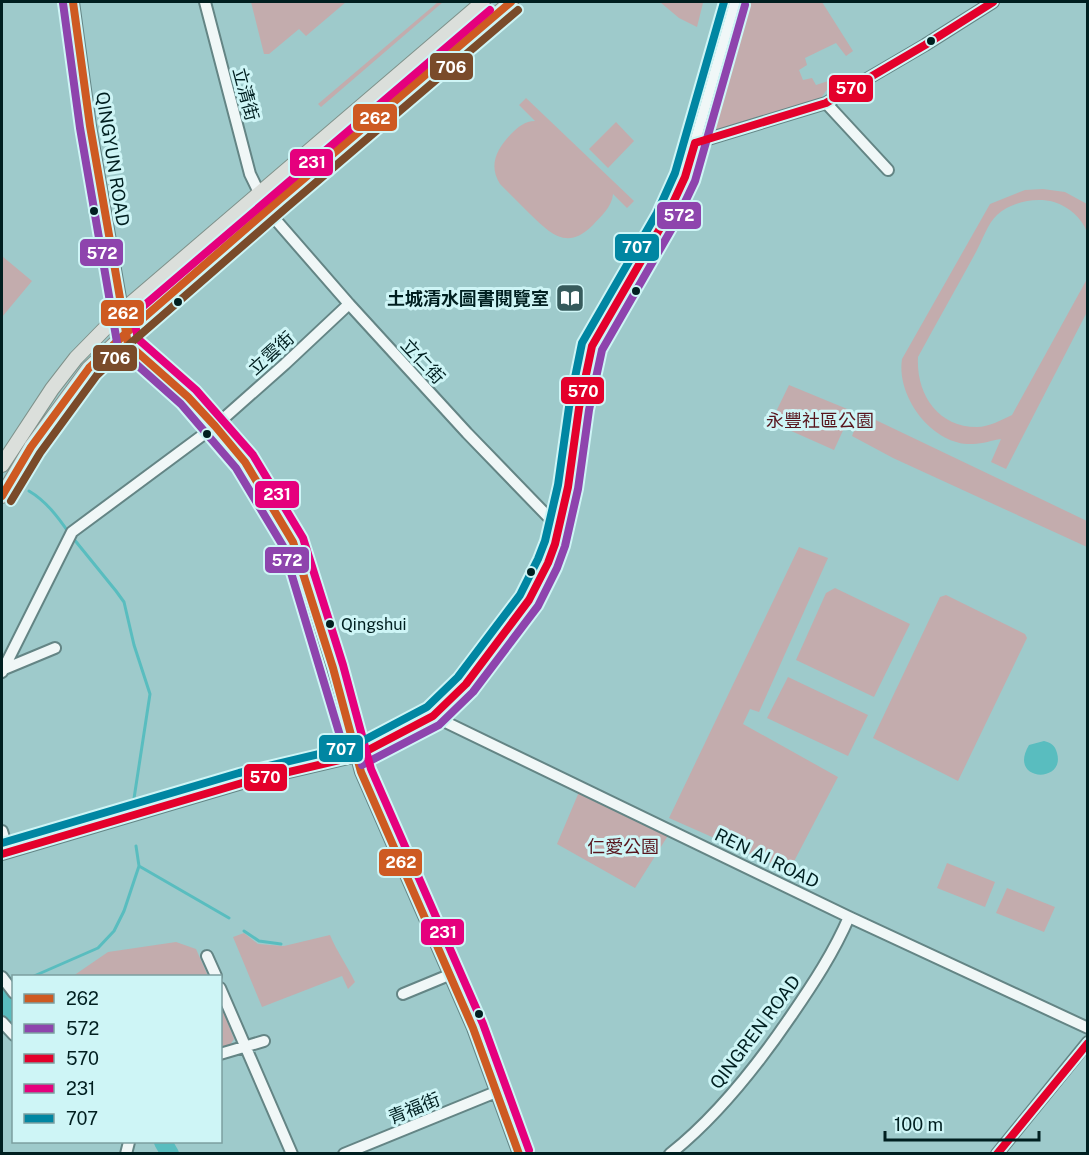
<svg xmlns="http://www.w3.org/2000/svg" width="1089" height="1155" font-family="'Public Sans','Noto Sans TC',sans-serif">
<style>
.green{fill:#c3acad}
.water{fill:#59bdbf}
.lines{fill:none;stroke-linecap:round;stroke-linejoin:round}
.stream{stroke:#59bdbf;stroke-width:3}
.river{stroke:#59bdbf;stroke-width:18}
.minor-casing{stroke:#648585;stroke-width:14}
.major-casing{stroke:#7f918a;stroke-width:16}
.minor{stroke:#f0f7f7;stroke-width:10}
.major{stroke:#dbdfdb;stroke-width:14}
.bus-1-casing{stroke:#cef5f6;stroke-width:12}
.bus-2-casing{stroke:#cef5f6;stroke-width:12}
.bus-3-casing{stroke:#cef5f6;stroke-width:12}
.bus-4-casing{stroke:#cef5f6;stroke-width:12}
.bus-5-casing{stroke:#cef5f6;stroke-width:12}
.bus-6-casing{stroke:#cef5f6;stroke-width:12}
.bus-1{stroke:#ce5a22;stroke-width:8}
.bus-2{stroke:#8e44ad;stroke-width:8}
.bus-3{stroke:#e4002b;stroke-width:8}
.bus-4{stroke:#e5007d;stroke-width:8}
.bus-5{stroke:#0086a2;stroke-width:8}
.bus-6{stroke:#7a4b2a;stroke-width:8}
.bus-dot{fill:#001f20;stroke:#cef5f6;stroke-width:2}
.labels{text-anchor:middle;dominant-baseline:central;stroke-width:6;stroke-linejoin:round;paint-order:stroke}
.bus-label{font-size:16px;fill:#001f20;stroke:#cef5f6;text-anchor:start}
.street-label{font-size:18px;fill:#001f20;stroke:#cef5f6}
.poi-label{font-size:18px;font-weight:bold;fill:#001f20;stroke:#cef5f6;text-anchor:end}
.park-label{font-size:18px;fill:#58151d;stroke:#cef5f6}
.line-badge{stroke:#cef5f6;stroke-width:2}
.badge-label{font-size:16px;text-anchor:middle;font-weight:bold;fill:#fff}
</style>
<rect width="100%" height="100%" fill="#9ecacb"/>
<path class="green" d="M251,2H346L306,36L299,29L269,54H264Z
M438,2H443L321,107L318,104Z
M660,2H697L703,3L697,27L679,18Z
M743,2H822L853,51L846,56L836,43L805,58L807,65L799,70L803,80L812,78L816,85L840,77L846,81L828,88L821,98L706,133Z
M526,98L634,201L627,208L613,194C612,207 601,216 593,225C567,251 551,234 530,214C520,204 510,194 500,184C488,165 497,149 511,134C518,127 525,121 535,121L519,105Z
M616,122L634,141L608,168L589,149Z
M1043,189L1065,192L1087,204V232C1081,217 1069,207 1054,202C1035,197 1011,202 997,215C988,223 982,241 976,252C957,287 937,322 918,357C916,393 937,427 977,427C989,427 1001,420 1012,415L1087,279V312L1006,469L991,462L1001,439C992,440 983,444 973,444C933,446 896,397 902,359L990,204L1025,190Z
M2,256L32,281L2,317Z
M789,385L852,411L834,450L771,422Z
M861,413L1087,521V547L893,458L852,436Z
M799,547L828,558L759,712L750,709L743,724L838,777L789,871L669,818Z
M835,588L910,624L874,697L796,660L826,593Z
M946,595L1025,634L1027,638L958,781L873,738L940,597Z
M788,677L868,715L848,756L767,718Z
M579,792L669,834L635,888L557,844Z
M947,863L995,882L985,907L937,888Z
M1007,888L1055,907L1044,932L996,913Z
M244,933L258,944L284,946L330,935C337,952 347,965 355,982L348,989L342,976L262,1007L233,937Z
M176,942L196,949L208,976H73L108,952Z
M221,1006L234,1039L230,1045L221,1048Z"/>
<path class="water" d="M1044,741C1051,743 1055,745 1057,753C1066,784 1007,782 1029,745Z"/>
<g class="lines">
<path class="stream" d="M29,491C46,501 58,517 69,533
M73,538L116,591L124,602L134,645L150,694L133,805
M139,866L229,918
M244,931L259,941L281,944
M34,976L98,948L114,931L124,911L139,866L136,846"/>
<path class="river" d="M2,999L14,1014
M163,1142L170,1154"/>
<g class="minor-casing">
<path id="minor" d="M73,2L90,126L128,344L188,397L215,426L245,462L293,542L333,668L361,772L473,1028L519,1154
M205,2L250,174L268,211L349,304L467,433L559,528
M826,103L888,170
M695,143L826,103L925,45L993,2
M2,670L55,648
M2,672L72,532L215,426L285,364L349,304
M433,716L849,917L1088,1028
M2,831L8,851
M2,854L242,783L357,756L433,716L466,684L513,623L529,600L548,563L555,544L568,487L579,408L592,346L666,218L685,177L735,2
M207,956L216,976
M2,977L14,993
M220,988L292,1154
M403,994L449,975
M2,1022L14,1035
M220,1054L264,1041
M126,1154L129,1142
M344,1154L496,1092
M670,1154C718,1116 757,1066 791,1016C813,984 834,952 849,917
M997,1154L1088,1042"/>
</g>
<g class="major-casing">
<path id="major" d="M2,465L52,389L76,358L122,311L483,2
M2,496L31,447L89,368L125,334L279,200L511,2"/>
</g>
<use href="#minor" class="minor"/>
<use href="#major" class="major"/>
<g class="bus-1-casing">
<path id="bus-1" d="M73,2L90,126L128,344L188,397L215,426L245,462L293,542L333,668L361,772L473,1028L519,1154
M2,496L31,447L89,368L125,334L279,200L511,2"/>
</g>
<g class="bus-2-casing">
<path id="bus-2" d="M63,3L80,128L118,348L181,404L236,468L283,546L347,759
M362,765L439,725L473,692L538,606L557,568L565,546L578,489L589,410L602,350L675,223L695,181L745,5"/>
</g>
<g class="bus-3-casing">
<path id="bus-3" d="M695,143L826,103L925,45L993,2
M2,854L242,783L357,756L433,716L466,684L529,600L548,563L555,544L568,487L579,408L592,346L666,218L685,177L695,143
M997,1154L1088,1043"/>
</g>
<g class="bus-4-casing">
<path id="bus-4" d="M490,10L133,315L138,339L196,390L253,455L303,538L343,665L371,769L483,1024L529,1150"/>
</g>
<g class="bus-5-casing">
<path id="bus-5" d="M2,843L239,773L353,746L427,707L458,677L520,595L538,559L545,541L558,485L569,407L582,343L657,213L675,173L724,2"/>
</g>
<g class="bus-6-casing">
<path id="bus-6" d="M11,501L40,453L97,375L132,342L286,208L518,10"/>
</g>
<use href="#bus-1" class="bus-1"/>
<use href="#bus-2" class="bus-2"/>
<use href="#bus-3" class="bus-3"/>
<use href="#bus-4" class="bus-4"/>
<use href="#bus-5" class="bus-5"/>
<use href="#bus-6" class="bus-6"/>
</g>
<defs>
<g id="library-square" transform="scale(1.5)"><rect x="-9" y="-9" width="18" height="18" rx="4" fill="#375b5c" stroke="#cef5f6"/><path d="M-6-4Q-3-5.5-.7-3.5V5Q-3 3-6 4ZM6-4Q3-5.5 .7-3.5V5Q3 3 6 4Z" fill="#fff"/></g>
</defs>
<g fill-rule="evenodd">
<use href="#library-square" x="570" y="298"/>
</g>
<g class="bus-dot">
<circle cx="931" cy="41" r="5"/>
<circle cx="94" cy="211" r="5"/>
<circle cx="636" cy="291" r="5"/>
<circle cx="178" cy="302" r="5"/>
<circle cx="207" cy="434" r="5"/>
<circle cx="531" cy="572" r="5"/>
<circle cx="330" cy="624" r="5"/>
<circle cx="479" cy="1014" r="5"/>
</g>
<g class="labels">
<g class="bus-label">
<text x="341" y="624">Qingshui</text>
</g>
<g class="street-label">
<text transform="translate(246 94) rotate(75)">立清街</text>
<text transform="translate(113 159) rotate(81)">QINGYUN ROAD</text>
<text transform="translate(271 353) rotate(-42)">立雲街</text>
<text transform="translate(423 361) rotate(47)">立仁街</text>
<text transform="translate(767 858) rotate(26)">REN AI ROAD</text>
<text transform="translate(755 1032) rotate(-53)">QINGREN ROAD</text>
<text transform="translate(414 1108) rotate(-22)">青福街</text>
</g>
<g class="poi-label">
<text x="549" y="298">土城清水圖書閱覽室</text>
</g>
<g class="park-label">
<text x="820" y="420">永豐社區公園</text>
<text x="623" y="846">仁愛公園</text>
</g>
</g>
<g class="line-badge">
<rect x="429" y="52" width="45" height="29" rx="6" fill="#7a4b2a"/>
<rect x="828" y="74" width="46" height="29" rx="6" fill="#e4002b"/>
<rect x="352" y="103" width="46" height="29" rx="6" fill="#ce5a22"/>
<rect x="289" y="148" width="45" height="29" rx="6" fill="#e5007d"/>
<rect x="656" y="201" width="46" height="29" rx="6" fill="#8e44ad"/>
<rect x="614" y="233" width="46" height="29" rx="6" fill="#0086a2"/>
<rect x="79" y="238" width="45" height="29" rx="6" fill="#8e44ad"/>
<rect x="100" y="299" width="45" height="28" rx="6" fill="#ce5a22"/>
<rect x="92" y="344" width="46" height="28" rx="6" fill="#7a4b2a"/>
<rect x="560" y="376" width="45" height="29" rx="6" fill="#e4002b"/>
<rect x="254" y="480" width="46" height="29" rx="6" fill="#e5007d"/>
<rect x="264" y="546" width="46" height="28" rx="6" fill="#8e44ad"/>
<rect x="318" y="734" width="46" height="29" rx="6" fill="#0086a2"/>
<rect x="243" y="763" width="45" height="29" rx="6" fill="#e4002b"/>
<rect x="378" y="848" width="45" height="29" rx="6" fill="#ce5a22"/>
<rect x="420" y="918" width="45" height="28" rx="6" fill="#e5007d"/>
</g>
<g class="badge-label">
<text x="451" y="73">706</text>
<text x="851" y="94">570</text>
<text x="375" y="124">262</text>
<text x="312" y="168">231</text>
<text x="679" y="221">572</text>
<text x="637" y="253">707</text>
<text x="102" y="259">572</text>
<text x="123" y="319">262</text>
<text x="115" y="364">706</text>
<text x="583" y="397">570</text>
<text x="277" y="500">231</text>
<text x="287" y="566">572</text>
<text x="341" y="755">707</text>
<text x="265" y="783">570</text>
<text x="401" y="868">262</text>
<text x="443" y="938">231</text>
</g>
<rect width="1089" height="1155" fill="none" stroke="#001f20" stroke-width="6"/>
<rect x="12" y="975" width="210" height="168" fill="#cef5f6" stroke="#7c9fa0" stroke-width="1.5"/>
<rect x="24" y="994" width="30" height="9" fill="#ce5a22" stroke="#7c9fa0" stroke-width="1.5"/>
<text x="66" y="1005" font-size="18" fill="#001f20">262</text>
<rect x="24" y="1024" width="30" height="9" fill="#8e44ad" stroke="#7c9fa0" stroke-width="1.5"/>
<text x="66" y="1035" font-size="18" fill="#001f20">572</text>
<rect x="24" y="1054" width="30" height="9" fill="#e4002b" stroke="#7c9fa0" stroke-width="1.5"/>
<text x="66" y="1065" font-size="18" fill="#001f20">570</text>
<rect x="24" y="1084" width="30" height="9" fill="#e5007d" stroke="#7c9fa0" stroke-width="1.5"/>
<text x="66" y="1095" font-size="18" fill="#001f20">231</text>
<rect x="24" y="1114" width="30" height="9" fill="#0086a2" stroke="#7c9fa0" stroke-width="1.5"/>
<text x="66" y="1125" font-size="18" fill="#001f20">707</text>
<path d="M885 1131v9h154v-9" fill="none" stroke="#001f20" stroke-width="3"/>
<text x="894" y="1131" font-size="18" fill="#001f20" stroke="#cef5f6" stroke-width="4.5" paint-order="stroke">100 m</text>
</svg>
